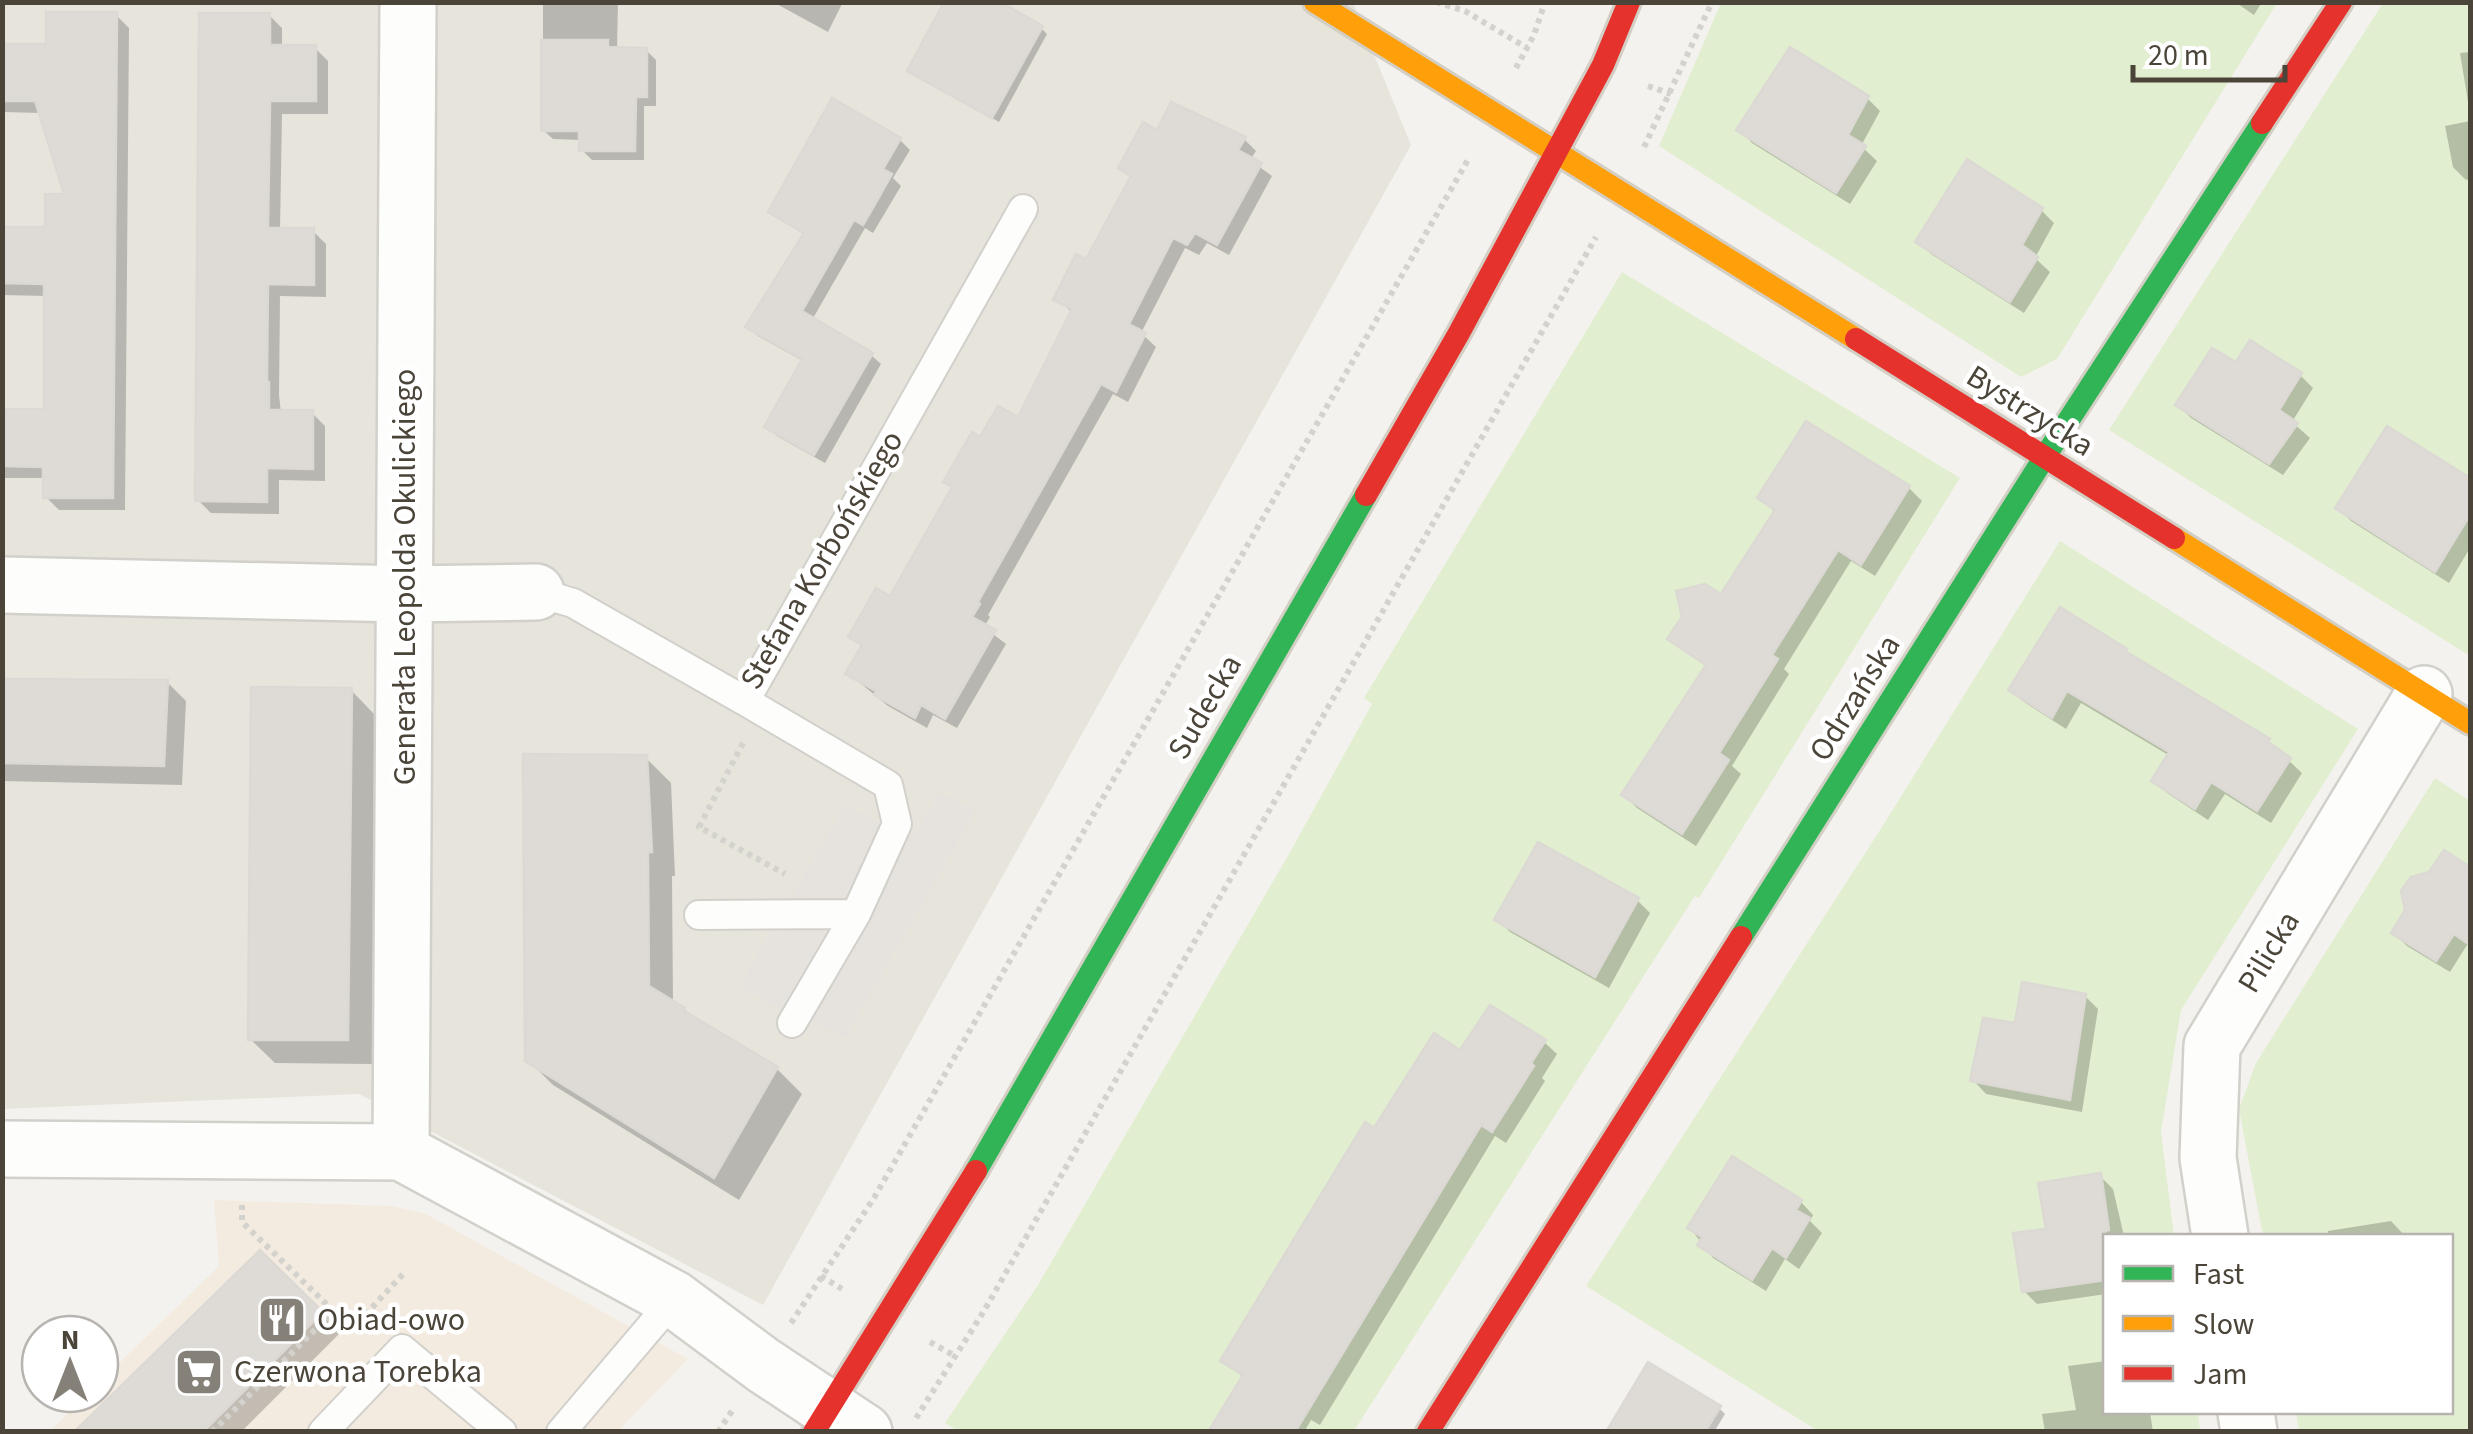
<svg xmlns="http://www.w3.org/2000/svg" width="2473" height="1434" font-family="'Source Sans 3',sans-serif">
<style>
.residential{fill:#e7e4dc}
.commercial{fill:#f3ebdf}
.green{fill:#e1eecf}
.parking{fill:#e6e3df}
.shadow{fill:#0003}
.building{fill:#dedbd6;stroke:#dcd9d4;stroke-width:2.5}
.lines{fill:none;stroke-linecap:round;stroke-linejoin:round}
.lane-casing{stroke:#d2d0cb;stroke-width:32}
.street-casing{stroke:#d2d0cb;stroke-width:60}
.fast-casing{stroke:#d3cfc5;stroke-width:28}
.slow-casing{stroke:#d3cfc5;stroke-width:28}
.jam-casing{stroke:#d3cfc5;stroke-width:28}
.path{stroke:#d3d2cc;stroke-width:6;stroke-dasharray:5 5;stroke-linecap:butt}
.lane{stroke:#fdfdfc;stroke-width:28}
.street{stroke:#fdfdfc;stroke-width:55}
.fast{stroke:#30b455;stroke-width:22}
.slow{stroke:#ff9f0a;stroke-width:22}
.jam{stroke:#e5322d;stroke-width:22}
.labels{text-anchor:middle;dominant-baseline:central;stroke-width:9;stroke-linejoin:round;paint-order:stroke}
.street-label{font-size:32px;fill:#4b4439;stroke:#fff}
.poi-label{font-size:32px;fill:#4b4439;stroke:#fff;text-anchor:start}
</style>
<rect width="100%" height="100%" fill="#f4f2ee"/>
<path class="residential" d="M2,3H1353L1411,145L763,1305L359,1094L3,1109Z"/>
<path class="commercial" d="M214,1200L392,1206L426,1214L688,1359L618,1431L49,1432L88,1394H100V1382L219,1266Z"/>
<path class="green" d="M1721,3H2277L2057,359L2021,377L1659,146Z
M2383,3H2470V656L2109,430Z
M1622,272L1960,478L1699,898L1695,896L1659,952L1354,1431L959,1432L945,1423L1038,1285L1289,854L1372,704L1364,698Z
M2060,541L2358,729L2181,1010L2161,1132L2174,1236H2106V1412H2198L2200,1431H1818L1586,1286L1882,827Z
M2435,778L2470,801V1431H2299L2296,1412H2450V1236H2263L2239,1109L2256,1063Z"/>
<path class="parking" d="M941,793L975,812L845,1038L809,1019L773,1006L740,985L845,805L911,839Z"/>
<path class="shadow" d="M543,2H618L617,50H646L656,60V106H644V160H592L582,150V140L553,139L543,130Z
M773,2H843L828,32Z
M2235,2H2262L2254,15Z
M116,15L129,28L125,510H59L46,497V478H2V411H46L47,296L2,295V229H47L68,197L41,113L2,112V47H48Z
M269,15L282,28V48H315L328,61V114H282L280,231H313L326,244V297L280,296L279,395L281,413H312L325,426V481L279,480V514L211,513L198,500Z
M1041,28L1047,34L999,122L910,70Z
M2470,52V114L2460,53Z
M1867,98L1880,111L1861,146L1877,161L1850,204L1752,143L1740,130Z
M833,101L900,140L910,150L893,178L901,186L873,233L865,228L812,320L871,355L881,364L825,463L777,436L767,426L803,361L758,336L748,327L806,236L771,212Z
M2470,121V179L2466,180L2453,167L2445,126Z
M1158,133L1244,139L1256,151L1250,160L1272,176L1229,255L1207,243L1199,255L1185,248L1141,333L1156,347L1128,402L1113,394L988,615L990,617L984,627L1006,644L957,728L933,715L927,728L888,706L848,673L863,648L852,636L891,600L953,489L946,482L981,440L1019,421L1073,313L1056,299L1087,262L1132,179L1121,167Z
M2041,210L2054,223L2035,258L2050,272L2024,313L1931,254L1918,242Z
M2237,365L2300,375L2313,388L2292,422L2310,438L2283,475L2191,418L2178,405Z
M2466,479L2470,483V548L2449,583L2351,521L2338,508Z
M1909,488L1922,501L1875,576L1851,561L1784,669L1789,674L1732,766L1741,774L1696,846L1637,808L1624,795L1708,668L1671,639L1722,598L1776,513L1760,498Z
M2061,611L2126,651L2136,661L2268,741L2302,773L2271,823L2225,794L2208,820L2167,793L2154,780L2170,756L2081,703L2066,729L2024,702L2011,689Z
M2,681L167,682L186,701L182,785L2,781Z
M351,690L375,715L372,1064L275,1063L250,1039Z
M646,758L671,783L675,876H672L673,1003L777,1069L802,1094L739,1200L553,1085L528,1060Z
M2445,853L2470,870V947L2467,945L2450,972L2407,946L2394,933Z
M1637,900L1650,913L1609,988L1510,932L1497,919Z
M2085,996L2098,1009L2082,1112L1986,1094L1973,1080L2017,1026Z
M1544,1042L1557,1054L1542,1078L1545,1081L1506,1143L1495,1136L1320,1425L1311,1420L1304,1432H1211L1244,1378L1223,1360L1375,1131L1461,1053Z
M1732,1160L1801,1202L1813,1215L1810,1221L1822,1233L1799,1269L1785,1259L1766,1291L1713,1258L1690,1228Z
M2100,1176L2113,1189L2124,1236H2106V1294L2037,1304L2024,1291L2049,1231Z
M2391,1221L2405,1236H2328V1231Z
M260,1253L340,1333L241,1432H78Z
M2106,1361V1412H2150L2153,1432H2045L2042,1414L2076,1410L2068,1366Z
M1719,1408L1725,1414L1714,1432H1613Z"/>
<path class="building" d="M944,2H1000L1043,26L992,118L907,71Z
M46,12H117L113,498H43V467L2,466V409H44V284L2,283V227H45V194H64L35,101H2V44H46Z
M199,13H270V45H316V101H270L268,228H314V285L268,284L267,382H269V410H313V469L267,468V502L195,501Z
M541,40H608V47L647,48V97H636L635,151H579V131H541Z
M1790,47L1869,96L1848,135L1866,146L1836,193L1736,130Z
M832,98L901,138L883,169L892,174L878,199L863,225L854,220L802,311L873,353L814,455L764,427L802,359L745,327L804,233L768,212Z
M1171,102L1246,137L1238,150L1262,163L1217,245L1195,233L1187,245L1173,238L1129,324L1146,333L1116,392L1101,384L978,602L980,604L972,617L996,630L945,719L921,705L915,718L874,695L876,691L845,674L862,645L848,637L876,588L890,596L952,487L943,482L972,432L980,437L998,406L1018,417L1072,309L1053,300L1076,254L1086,259L1131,176L1118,168L1143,122L1157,130Z
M1967,159L2043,208L2022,245L2038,257L2010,302L1915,242Z
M2250,340L2302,373L2279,410L2298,423L2269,464L2175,405L2212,348L2236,362Z
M1806,421L1910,486L1861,565L1838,550L1772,655L1778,659L1719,753L1729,760L1682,834L1621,795L1706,665L1667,639L1682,617L1676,591L1705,584L1721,594L1775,510L1757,498Z
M2387,426L2470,478V515L2435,572L2335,508Z
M2060,607L2127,649L2125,651L2270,739L2268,742L2291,758L2257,811L2211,782L2195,809L2151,781L2169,752L2067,691L2052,718L2008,690Z
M2,679L168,680L164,766L2,763Z
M251,687L352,688L348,1040H248Z
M523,754L647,755L652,852H648L649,986L685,1008L684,1011L778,1067L714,1178L525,1061Z
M1538,842L1639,898L1595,977L1494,920Z
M2444,850L2470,867V945L2454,934L2436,961L2391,933L2405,910L2401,891L2411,877L2429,872Z
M2022,982L2086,994L2070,1100L1970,1081L1983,1018L2015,1023Z
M1490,1005L1546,1040L1531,1063L1534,1066L1492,1132L1481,1125L1295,1432H1208L1243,1375L1220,1361L1365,1122L1374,1128L1434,1033L1460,1050Z
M1732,1156L1802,1200L1796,1210L1810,1218L1786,1258L1772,1248L1752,1280L1697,1245L1702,1237L1687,1228Z
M2101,1173L2109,1230L2105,1231L2106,1280L2022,1292L2013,1233L2046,1229L2038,1183Z
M260,1250L323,1312L203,1432H74Z
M1648,1362L1721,1406L1705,1432H1606Z"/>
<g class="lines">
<g class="lane-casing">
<path id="lane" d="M536,592L573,603L745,701L1023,209
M699,915L856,914L897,824L888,785L745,701
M792,1023L856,914
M323,1432L402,1349L502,1432
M561,1432L674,1299"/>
</g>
<g class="street-casing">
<path id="street" d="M2,585L405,594L536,592
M2,1149L401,1152L674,1299L763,1365L864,1432
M401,1152L408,2
M2220,1236L2208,1158L2212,1046L2424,694
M2246,1412L2249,1432"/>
</g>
<g class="fast-casing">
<path id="fast" d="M1741,937L2044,458L2262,123
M976,1171L1366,495"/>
</g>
<g class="slow-casing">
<path id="slow" d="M1315,2L1856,339
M2174,538L2470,723"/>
</g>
<g class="jam-casing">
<path id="jam" d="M2262,123L2341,2
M1856,339L2174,538
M1366,495L1459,333L1603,65L1629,2
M814,1432L976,1171
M1428,1432L1741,937"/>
</g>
<path class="path" d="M1436,2L1465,11L1527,48
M1516,68L1534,35L1545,2
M1648,86L1671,94
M1644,147L1712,2
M743,743L699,827L785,874
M242,1205V1222L352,1329L405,1272
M821,1276L842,1289
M791,1323L874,1198L1469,158
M930,1342L955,1356
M916,1418L984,1311L1596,237
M212,1432L334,1311
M718,1432L734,1408"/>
<use href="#lane" class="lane"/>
<use href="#street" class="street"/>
<use href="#fast" class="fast"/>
<use href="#slow" class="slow"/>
<use href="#jam" class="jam"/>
</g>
<defs>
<g id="restaurant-square" transform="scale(2.5)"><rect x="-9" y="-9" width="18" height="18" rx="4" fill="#868178" stroke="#fff"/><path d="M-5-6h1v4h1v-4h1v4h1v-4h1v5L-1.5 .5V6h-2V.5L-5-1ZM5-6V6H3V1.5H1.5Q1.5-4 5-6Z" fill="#fff"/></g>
<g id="supermarket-square" transform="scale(2.5)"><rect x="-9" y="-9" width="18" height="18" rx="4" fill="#868178" stroke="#fff"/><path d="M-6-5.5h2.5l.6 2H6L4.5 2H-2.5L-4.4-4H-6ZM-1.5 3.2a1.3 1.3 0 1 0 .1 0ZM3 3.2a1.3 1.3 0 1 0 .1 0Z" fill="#fff"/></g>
</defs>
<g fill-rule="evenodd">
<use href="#restaurant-square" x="282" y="1320"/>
<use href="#supermarket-square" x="199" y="1372"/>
</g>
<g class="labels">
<g class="street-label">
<text transform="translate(2030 411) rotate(32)">Bystrzycka</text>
<text transform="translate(822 560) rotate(-60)">Stefana Korbońskiego</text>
<text transform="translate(405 577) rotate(-90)">Generała Leopolda Okulickiego</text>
<text transform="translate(1855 698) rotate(-58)">Odrzańska</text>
<text transform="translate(1205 707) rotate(-60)">Sudecka</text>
<text transform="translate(2269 952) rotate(-59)">Pilicka</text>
</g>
<g class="poi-label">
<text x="317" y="1320">Obiad-owo</text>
<text x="234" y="1372">Czerwona Torebka</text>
</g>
</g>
<rect width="2473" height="1434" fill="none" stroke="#4b4439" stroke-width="10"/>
<rect x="2103" y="1234" width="350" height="180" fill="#ffffff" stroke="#b7b4b0" stroke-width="2.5"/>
<rect x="2123" y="1266" width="50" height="15" fill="#30b455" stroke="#b7b4b0" stroke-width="2.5"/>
<text x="2193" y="1284" font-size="30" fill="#4b4439">Fast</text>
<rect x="2123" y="1316" width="50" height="15" fill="#ff9f0a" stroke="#b7b4b0" stroke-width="2.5"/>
<text x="2193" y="1334" font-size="30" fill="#4b4439">Slow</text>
<rect x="2123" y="1366" width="50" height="15" fill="#e5322d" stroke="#b7b4b0" stroke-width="2.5"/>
<text x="2193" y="1384" font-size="30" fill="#4b4439">Jam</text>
<g transform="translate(70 1364)"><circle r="48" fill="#ffffff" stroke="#b7b4b0" stroke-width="2.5"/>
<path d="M0-8L18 38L0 25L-18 38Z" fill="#868178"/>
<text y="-15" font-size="28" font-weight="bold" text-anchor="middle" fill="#4b4439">N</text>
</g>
<path d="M2133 65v15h152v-15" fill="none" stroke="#4b4439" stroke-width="5"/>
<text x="2148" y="65" font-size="30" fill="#4b4439" stroke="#ffffff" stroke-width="8" paint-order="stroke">20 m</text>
</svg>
